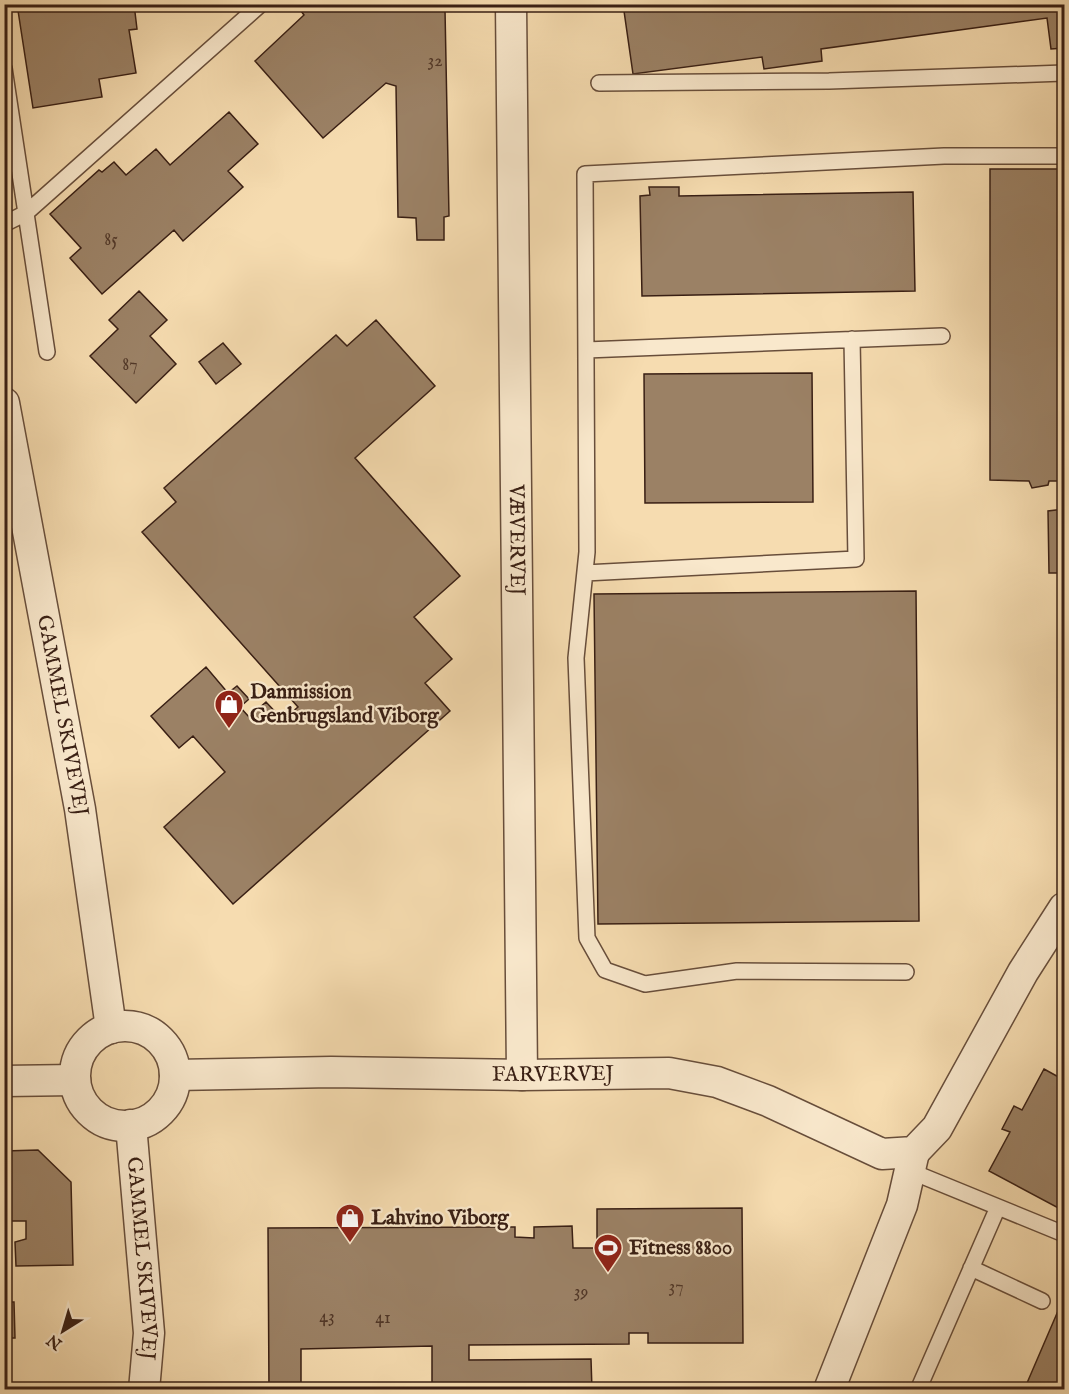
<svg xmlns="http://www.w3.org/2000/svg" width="1069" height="1394" font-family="'IM FELL English',serif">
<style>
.building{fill:#9b8165;stroke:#391f14;stroke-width:1.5}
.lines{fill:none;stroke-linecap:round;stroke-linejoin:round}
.lane-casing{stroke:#684e3b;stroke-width:18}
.street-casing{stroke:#684e3b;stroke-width:33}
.lane{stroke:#f9e8cc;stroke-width:15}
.street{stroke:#f9e8cc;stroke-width:30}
.labels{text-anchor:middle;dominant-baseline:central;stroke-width:4.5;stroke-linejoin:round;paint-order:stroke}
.number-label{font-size:18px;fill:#523828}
.street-label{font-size:21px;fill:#391f14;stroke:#f9e8cc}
.poi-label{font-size:21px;font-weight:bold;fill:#391f14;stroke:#f9e8cc;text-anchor:start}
</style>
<rect width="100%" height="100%" fill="#f6dcb0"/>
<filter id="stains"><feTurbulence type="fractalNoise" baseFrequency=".00333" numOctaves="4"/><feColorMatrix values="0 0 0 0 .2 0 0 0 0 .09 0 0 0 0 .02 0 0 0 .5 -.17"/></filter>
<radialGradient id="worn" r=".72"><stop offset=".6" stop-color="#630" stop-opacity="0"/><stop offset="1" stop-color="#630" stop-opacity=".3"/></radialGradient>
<path class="building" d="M17,4H134L137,29L129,30L136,73L99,79L102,97L33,108Z
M296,4H397L402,10H445L449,216L444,217V240H417L416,218L398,217L396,86L386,83L323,138L255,61L304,15Z
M623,4H1064V16L1060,17L1064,48L1051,49L1047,18L821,49L822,61L764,69L762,57L633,74Z
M229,112L258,144L228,171L243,187L183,241L174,230L102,294L70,258L81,248L50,214L99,170L102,172L114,162L126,175L156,149L170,165Z
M990,169H1064V481H1049L1048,485L1032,488L1029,481L990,480Z
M649,187H679V196L913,192L915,291L642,296L640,196L650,195Z
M139,291L167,320L150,336L176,364L136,403L90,356L118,329L109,320Z
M376,320L435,386L355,458L460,576L414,617L452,659L425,683L450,711L233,904L164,827L225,772L193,736L179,748L151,716L206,667L228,693L237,686L249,699L240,707L249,717L266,702L283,720L298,707L142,532L176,502L164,488L336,335L347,346Z
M223,343L241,364L216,384L199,362Z
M812,373L813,502L645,503L644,374Z
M1064,509V573H1049L1048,511Z
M916,591L919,921L598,924L594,594Z
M1044,1069L1064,1080V1211L989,1171L1010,1132L1002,1129L1014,1106L1022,1110Z
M38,1150L71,1182L73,1265L16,1266L15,1242L26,1239V1221H4V1151Z
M742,1208L743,1343H648V1333H629V1344L469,1345V1360L591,1359L592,1390L432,1389V1346L301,1349V1390H269L268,1228L515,1227V1237L534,1238V1227L572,1226L573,1248H597V1209Z
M1064,1297V1390H1024Z
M4,1302H14L15,1338H4Z"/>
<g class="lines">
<g class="lane-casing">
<path id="lane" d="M4,68L47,352
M599,83L829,81L1064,73
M4,224L26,213L261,4
M586,350L942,336
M585,573L856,559L852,339
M906,972L737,971L645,984L605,970L587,938L576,658L587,552L585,174L944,156H1064
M910,1171L1064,1234
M971,1268L1042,1301
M918,1390L998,1207"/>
</g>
<g class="street-casing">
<g id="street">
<path id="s1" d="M511,4L522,1075"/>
<path id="s2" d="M4,403L80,809L111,1028"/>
<circle cx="125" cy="1076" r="50"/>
<path id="s3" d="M175,1075L331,1072L522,1075L669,1073L717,1082L768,1101L882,1154L914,1152L937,1128L1023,972L1064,908"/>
<path d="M4,1081L75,1080"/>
<path id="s4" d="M131,1125L149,1333L144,1390"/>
<path d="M829,1390L902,1205L914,1152"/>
</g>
</g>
<use href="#lane" class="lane"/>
<use href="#street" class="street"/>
</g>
<defs>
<g id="shop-pin" transform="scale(1.5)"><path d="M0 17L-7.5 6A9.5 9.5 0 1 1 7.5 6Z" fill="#8f2418" stroke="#f9e8cc"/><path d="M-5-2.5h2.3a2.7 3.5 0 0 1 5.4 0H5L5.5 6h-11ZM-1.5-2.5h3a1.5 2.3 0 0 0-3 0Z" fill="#fff"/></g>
<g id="stadium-pin" transform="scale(1.5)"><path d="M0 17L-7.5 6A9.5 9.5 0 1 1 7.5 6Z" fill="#8f2418" stroke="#f9e8cc"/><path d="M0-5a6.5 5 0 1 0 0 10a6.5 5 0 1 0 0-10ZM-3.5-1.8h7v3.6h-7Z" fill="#fff"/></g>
</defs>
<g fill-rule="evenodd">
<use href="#shop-pin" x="229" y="704"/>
<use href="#shop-pin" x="350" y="1218"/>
<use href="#stadium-pin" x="608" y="1248"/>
</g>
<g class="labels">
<g class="number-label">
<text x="435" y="61">32</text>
<text x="111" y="240">85</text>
<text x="130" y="365">87</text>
<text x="676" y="1287">37</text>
<text x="581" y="1292">39</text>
<text x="327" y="1317">43</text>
<text x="383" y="1318">41</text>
</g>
<g class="street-label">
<text stroke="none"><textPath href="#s1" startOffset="536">VÆVERVEJ</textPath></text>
<text stroke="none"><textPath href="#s2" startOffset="318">GAMMEL SKIVEVEJ</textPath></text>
<text stroke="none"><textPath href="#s3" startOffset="378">FARVERVEJ</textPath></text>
<text stroke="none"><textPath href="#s4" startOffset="134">GAMMEL SKIVEVEJ</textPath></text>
</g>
<g class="poi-label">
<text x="250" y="692">Danmission<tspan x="250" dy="24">Genbrugsland Viborg</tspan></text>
<text x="371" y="1218">Lahvino Viborg</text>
<text x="629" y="1248">Fitness 8800</text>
</g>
</g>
<rect width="1069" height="1394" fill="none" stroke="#f6dcb0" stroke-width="24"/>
<rect x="6" y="6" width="1057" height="1382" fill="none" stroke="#391f14" stroke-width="3"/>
<rect x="12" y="12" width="1045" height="1370" fill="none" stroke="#391f14" stroke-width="1.5"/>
<g transform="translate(63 1331) rotate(217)" stroke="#f9e8cc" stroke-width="4.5" paint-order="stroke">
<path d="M0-4.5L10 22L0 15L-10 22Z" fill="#391f14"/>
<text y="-9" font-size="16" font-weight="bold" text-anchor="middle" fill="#391f14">N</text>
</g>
<rect width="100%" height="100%" filter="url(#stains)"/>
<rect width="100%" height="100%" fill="url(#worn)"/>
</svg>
